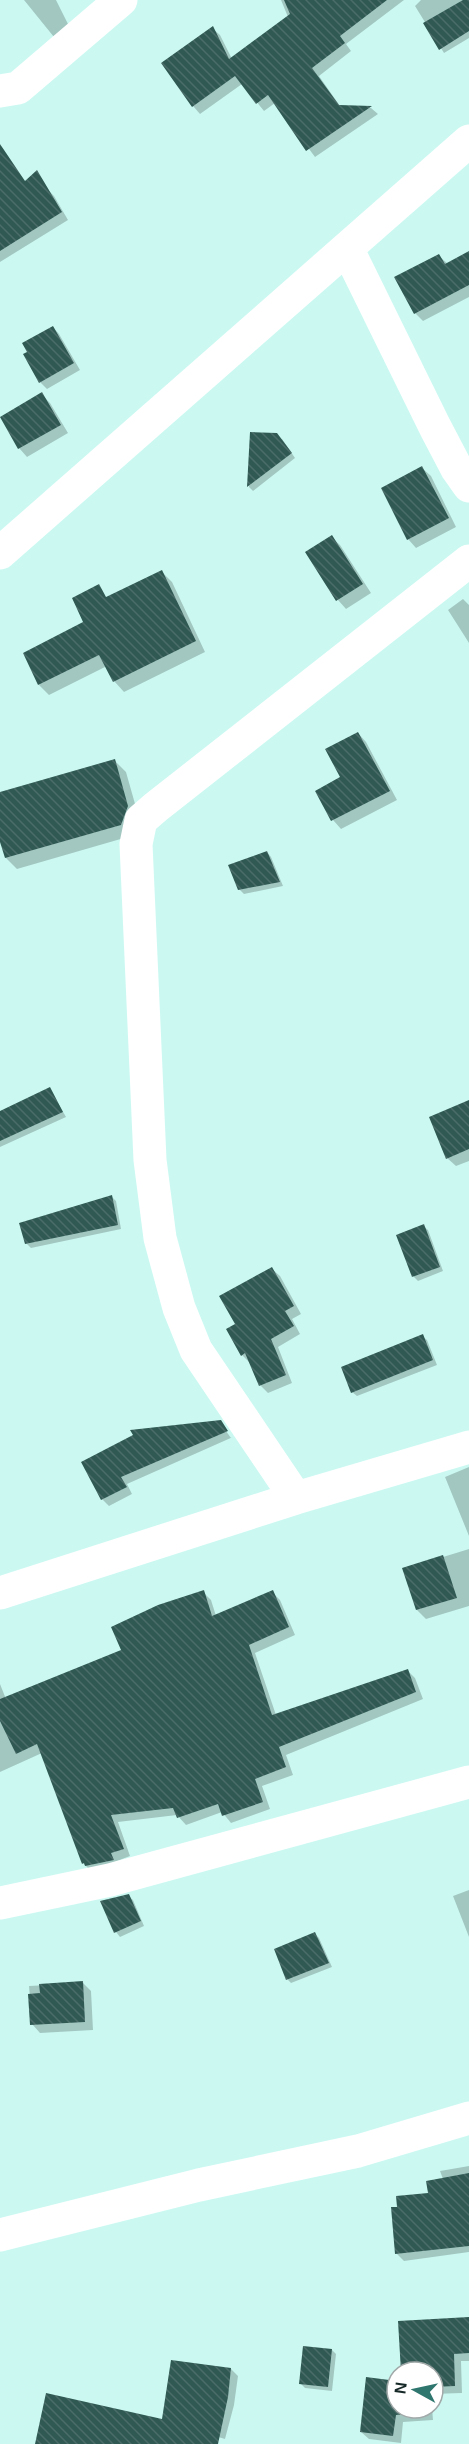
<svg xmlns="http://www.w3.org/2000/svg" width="469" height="2444" font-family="Arial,sans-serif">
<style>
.shadow{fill:#0003}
.building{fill:url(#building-back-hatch)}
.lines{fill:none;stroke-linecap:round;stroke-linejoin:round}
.minor{stroke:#fff;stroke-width:33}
</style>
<defs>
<pattern id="building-back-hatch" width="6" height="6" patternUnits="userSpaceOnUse" patternTransform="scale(1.5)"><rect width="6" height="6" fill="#305954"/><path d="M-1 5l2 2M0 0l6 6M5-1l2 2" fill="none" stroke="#4b6d69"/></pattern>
</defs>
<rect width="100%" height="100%" fill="#cbf9f2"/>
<path class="shadow" d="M24,0H56L71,30L58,42Z
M281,0H404L346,44L351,51L319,76L340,106L371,108L378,114L315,157L275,103L264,111L242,84L200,114L193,106L212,28L220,35L232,59L288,17Z
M421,0H469V38L444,53L415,6Z
M47,189L54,196L68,220L0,262V216Z
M439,256L448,264L469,261V297L423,321L415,313Z
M53,327L59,334L80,370L47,389L40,382Z
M41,394L50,403L68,433L27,457L19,448Z
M251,433L282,439L295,458L253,491L249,487Z
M422,468L431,476L456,527L416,548L408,539Z
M331,537L340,545L371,593L346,609L338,600L307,553Z
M162,572L172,582L205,652L124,692L114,681L107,666L49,695L39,685L70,641Z
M463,599L469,605V643L448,610Z
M358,733L366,742L397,800L341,829L333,820L317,791L342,778Z
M115,761L126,772L139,818L131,836L17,869L6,858L0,837V793Z
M267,852L271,857L283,886L244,894L239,889Z
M50,1089L66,1117L0,1147V1113Z
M469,1102V1161L456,1166L447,1158Z
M111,1196L116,1201L121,1229L31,1248L26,1243Z
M423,1226L428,1230L443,1271L418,1281L414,1277L398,1236Z
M272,1269L280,1276L301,1314L292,1319L300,1334L278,1347L292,1383L268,1393L260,1385L250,1363L242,1355L237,1325Z
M422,1336L427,1340L437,1365L357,1396L352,1392Z
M223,1427L231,1438L233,1437L127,1484L132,1494L109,1506L102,1499L135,1436Z
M469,1467V1536L445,1477Z
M469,1549V1606L426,1619L417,1610L404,1569Z
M203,1592L211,1600L216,1616L272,1592L280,1600L295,1635L255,1653L276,1715L408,1671L415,1678L423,1699L286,1755L293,1775L262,1786L270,1809L231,1823L222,1812L186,1825L177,1815L118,1822L130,1856L91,1871L83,1863L42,1753L0,1772V1684L6,1699L123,1651Z
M469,1890V1937L453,1896Z
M128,1896L133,1900L144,1926L120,1937L116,1932Z
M315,1934L319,1938L332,1967L291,1983L287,1979Z
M83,1983L91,1991L93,2030L40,2033L32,2024L29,1986Z
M469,2166V2252L404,2261L396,2253L398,2208L430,2194L443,2179L440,2171Z
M469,2318V2361H461L462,2393L433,2394V2372H402Z
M332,2350L336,2354L332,2391L305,2388L301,2384Z
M231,2369L238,2376L234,2405L225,2439L215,2436L212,2444H36L164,2420Z
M397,2383V2408H432L433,2420L403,2422L401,2443L369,2439L361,2432Z"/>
<path class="building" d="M284,0H387L340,36L345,43L312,68L339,105L372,106L306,151L268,95L256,104L235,76L192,107L161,63L213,26L229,59L290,14Z
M463,0H469V31L439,50L423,23Z
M0,144L25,181L37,170L62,212L0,251Z
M469,251V285L414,314L394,277L439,254L445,264Z
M53,326L74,363L39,383L23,354L27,352L22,343Z
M42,392L61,425L18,449L0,417Z
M250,432L277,433L292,453L247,487Z
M422,466L449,518L407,540L381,488Z
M332,535L363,584L336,601L305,552Z
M162,570L196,641L113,682L99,655L38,685L23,653L83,622L72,598L99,584L106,597Z
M358,732L390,791L331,821L315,791L340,777L325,749Z
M115,759L128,806L121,825L5,858L0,842V792Z
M267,851L280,882L238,890L228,865Z
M50,1087L63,1112L0,1141V1111Z
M469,1100V1149L446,1159L429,1117Z
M112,1195L118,1225L25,1244L19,1223Z
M424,1224L440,1267L412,1277L396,1235Z
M272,1267L294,1306L285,1311L294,1326L271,1339L286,1375L259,1386L245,1353L241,1356L226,1329L235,1324L219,1296Z
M423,1334L433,1360L351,1393L341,1367Z
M221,1420L228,1431L121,1477L127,1487L101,1500L81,1462L133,1435L130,1430Z
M443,1555L457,1598L416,1610L402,1568Z
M204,1590L212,1616L273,1590L289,1627L249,1645L272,1715L408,1669L416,1692L279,1747L286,1767L255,1779L263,1802L222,1816L218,1804L177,1818L173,1808L111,1815L124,1849L111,1853L114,1860L85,1866L84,1863L82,1864L37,1744L16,1754L0,1721V1699L121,1650L111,1627L158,1605Z
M129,1894L141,1921L114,1933L100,1901Z
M315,1932L329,1963L286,1980L274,1949Z
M83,1981L85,2022L30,2025L28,1994L40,1993L39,1984Z
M469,2173V2246L395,2254L391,2207H397L396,2196L428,2193L426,2181Z
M469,2317V2353L454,2354L455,2386L433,2387V2372H401L398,2321Z
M303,2346L332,2349L328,2387L299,2384Z
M171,2360L231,2368L228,2397L218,2444H35L46,2393L162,2419Z
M366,2377L397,2381V2408H425L426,2413L396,2415L393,2436L360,2432Z"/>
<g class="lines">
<path class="minor" d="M0,91L18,88L121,0
M347,248L435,427L457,469L469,486
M0,553L469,141
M296,1498L196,1350L179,1308L160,1238L150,1160L136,844L141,820L156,807L469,561
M0,1593L296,1498L469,1447
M0,1903L110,1880L469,1782
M0,2235L199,2185L358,2151L469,2118"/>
</g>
<g transform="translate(415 2390) rotate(278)"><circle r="28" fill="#ffffff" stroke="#a2a9a9" stroke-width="1.5"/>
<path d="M0-4.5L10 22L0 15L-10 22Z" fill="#2f766e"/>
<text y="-9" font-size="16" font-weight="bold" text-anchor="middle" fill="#172927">N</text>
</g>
</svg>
